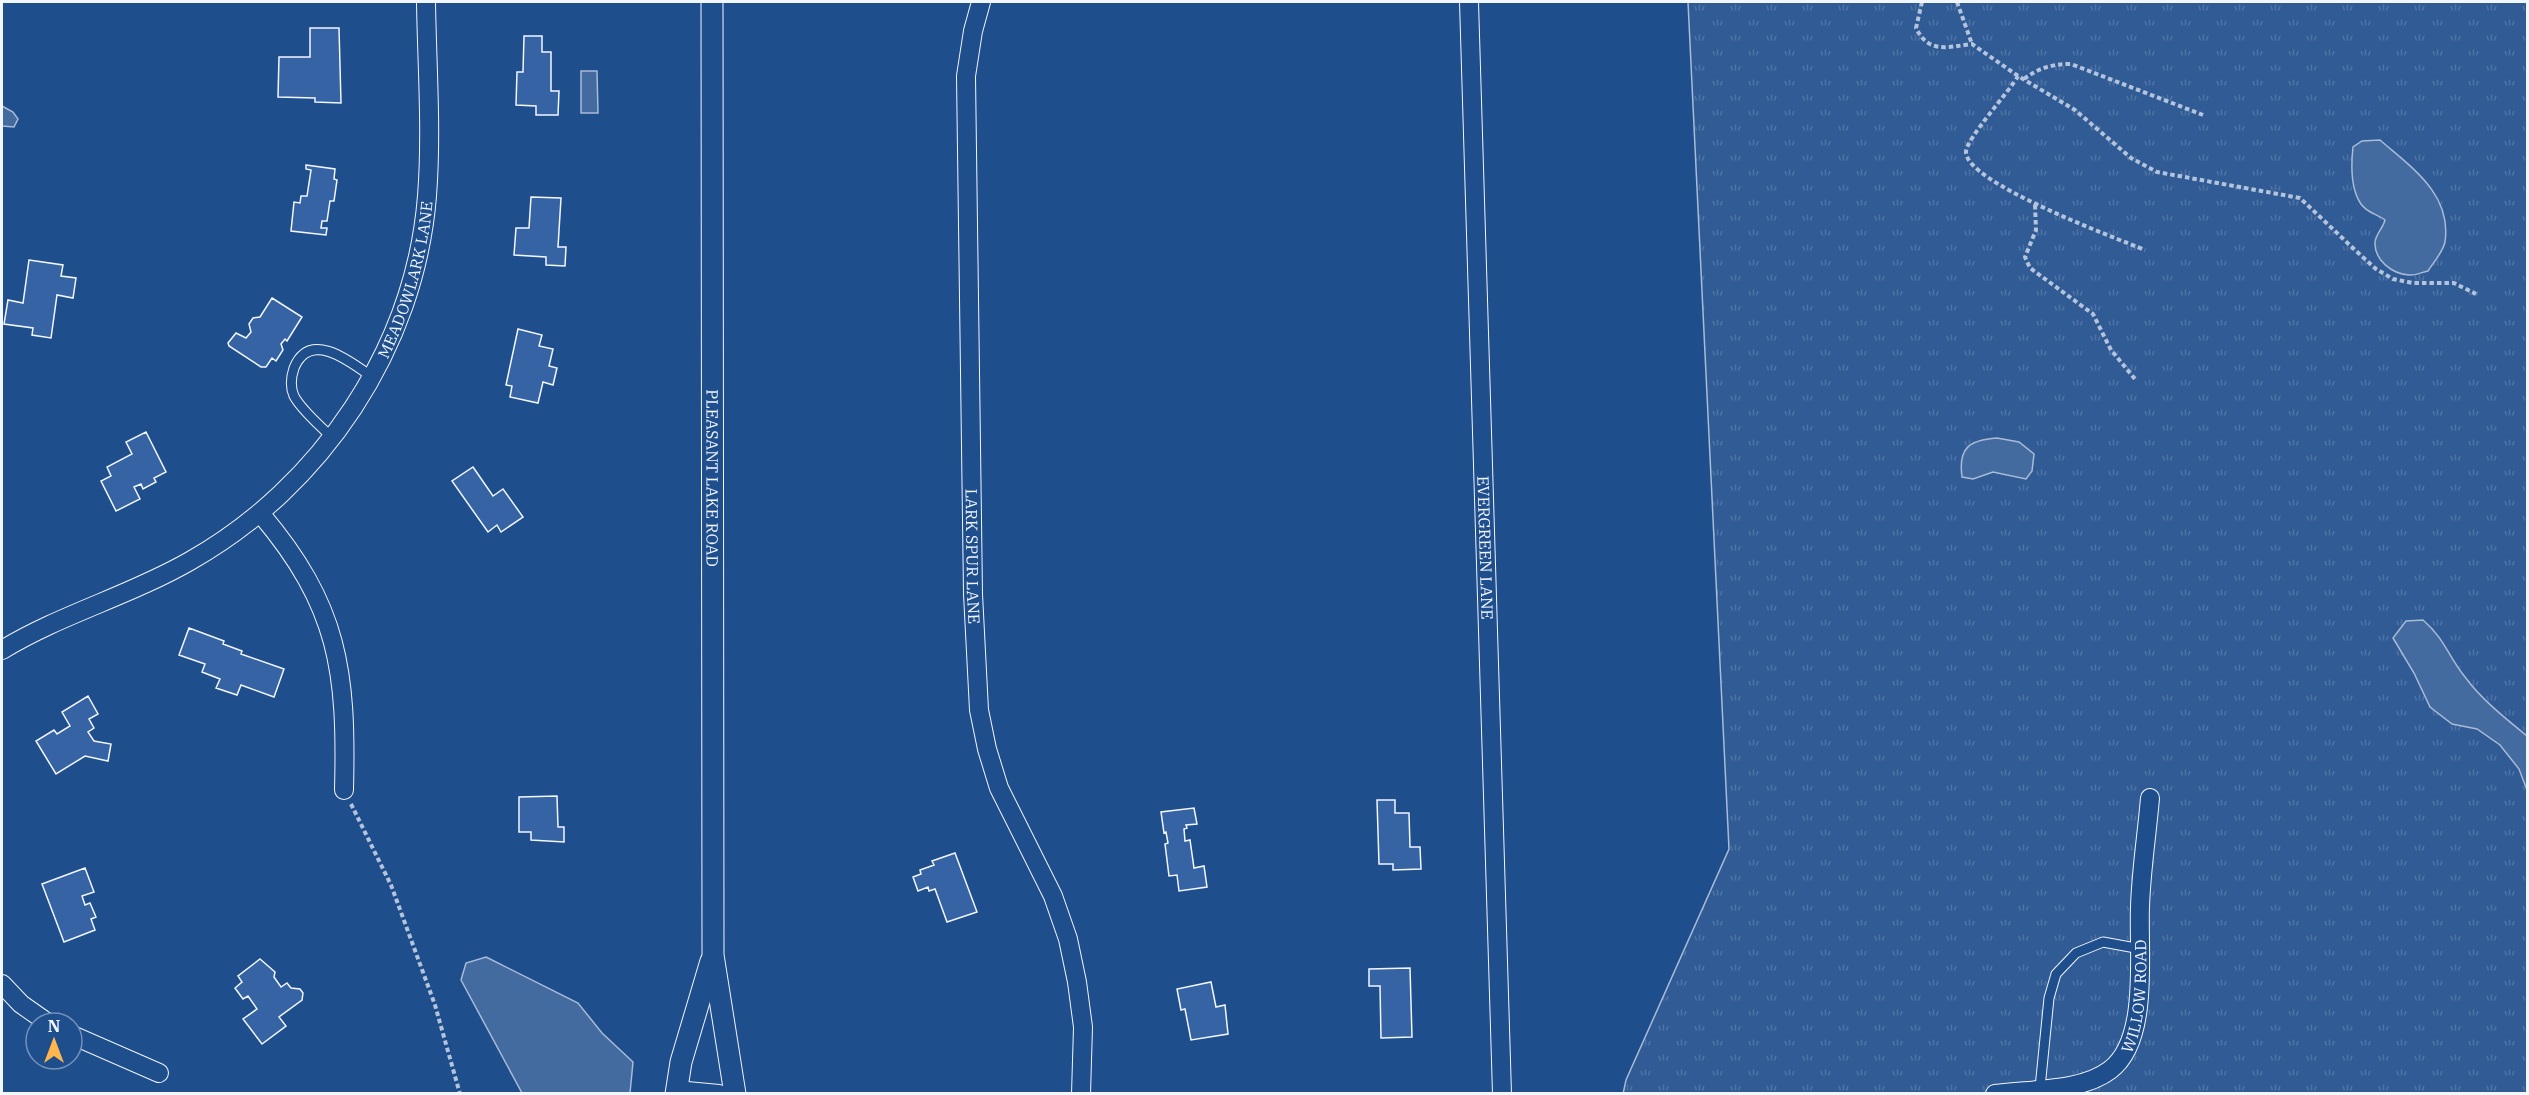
<svg xmlns="http://www.w3.org/2000/svg" width="2529" height="1095" font-family="'IBM Plex Serif',serif">
<style>
.grass{fill:url(#grass-tufts);stroke:#a8bbd7;stroke-width:1.5}
.water{fill:#446ba0;stroke:#a8bbd7;stroke-width:1.5}
.building{fill:#3563a3;stroke:#f2f6ff;stroke-width:1.5}
.lines{fill:none;stroke-linecap:round;stroke-linejoin:round}
.service-casing{stroke:#f2f6ff;stroke-width:11}
.minor-casing{stroke:#f2f6ff;stroke-width:20}
.tertiary-casing{stroke:#f2f6ff;stroke-width:23}
.path{stroke:#b3c4dc;stroke-width:4;stroke-dasharray:4.5 3;stroke-linecap:butt}
.service{stroke:#1f4e8c;stroke-width:9}
.minor{stroke:#1f4e8c;stroke-width:18}
.tertiary{stroke:#1f4e8c;stroke-width:21}
.labels{text-anchor:middle;dominant-baseline:central;stroke-width:4.5;stroke-linejoin:round;paint-order:stroke}
.street-label{font-size:16px;fill:#f2f6ff;stroke:#1f4e8c}
</style>
<defs>
<pattern id="grass-tufts" width="24" height="20" patternUnits="userSpaceOnUse" patternTransform="scale(1.5)"><rect width="24" height="20" fill="#305b95"/><path d="M3 7l-1-3M5 7V3M7 7l1-3M15 17l-1-3M17 17v-4M19 17l1-3" fill="none" stroke="#4e73a5"/></pattern>
</defs>
<rect width="100%" height="100%" fill="#1f4e8c"/>
<path class="grass" d="M1688,2H2527V1093L1623,1094L1626,1080L1729,849Z"/>
<path class="water" d="M581,71H597L598,113H581Z
M2,106L13,112L18,119L14,127L2,126Z
M2380,140C2412,168 2452,194 2445,242C2443,252 2433,263 2428,271C2422,272 2415,276 2409,275C2392,274 2374,260 2375,242C2376,234 2383,228 2385,220C2377,214 2367,213 2361,204C2350,188 2351,165 2353,147L2362,141Z
M1997,438L2019,442L2034,454L2032,471L2026,479L1993,472L1973,479L1962,477C1958,448 1969,440 1997,438Z
M2423,620C2445,639 2448,656 2465,677C2482,700 2505,718 2527,736V790L2519,769L2500,745L2477,729L2452,724L2430,707L2414,673L2393,638L2406,621Z
M486,957L578,1003L602,1033L633,1062L630,1093H522L461,980L466,963Z"/>
<path class="building" d="M310,28H339L341,103L315,102V98L278,97L279,57H310Z
M524,36H542V52H551V91H559L558,115H536V106L516,105L517,72H523Z
M306,165L335,169L334,179L337,180L334,201H330L327,221H322L321,228H327L326,235L291,231L294,202L300,203L301,196H307L311,170L306,169Z
M531,197L561,198L558,247H566L565,266L546,265V257L514,255L516,228H529Z
M29,260L63,265L61,276L76,278L73,298L57,295L51,338L32,335L33,328L4,324L8,300L23,303Z
M272,298L302,317L287,341L285,339L281,344L283,350L276,361L272,358L266,367H261L229,346L228,343L236,333L246,338L251,332L249,324L253,318L260,317Z
M518,329L542,335L539,346L553,349L549,366L557,368L553,385L543,382L538,403L510,397L512,386L506,385Z
M146,432L166,472L154,478L156,482L143,489L141,484L134,487L140,499L116,511L101,481L111,476L107,467L132,454L126,442Z
M473,467L493,496L503,489L523,517L501,532L497,525L488,532L452,481Z
M189,628L224,641L223,644L242,651L241,654L284,669L274,697L241,685L237,695L216,688L220,679L202,672L205,664L179,655Z
M88,696L98,714L89,719L94,728L88,732L94,741L111,744L108,761L85,756L56,774L36,741L54,730L57,734L70,726L62,712Z
M557,796L558,827H564V842L531,840V832H519V797Z
M1377,800H1395V813H1409L1410,847H1420L1421,869L1393,870V864H1379Z
M1194,808L1197,824L1186,825L1187,828L1184,829L1185,841L1190,840L1194,868L1204,866L1207,887L1179,891L1177,875L1169,876L1165,844L1168,843L1166,832L1164,833L1161,812Z
M955,853L977,912L947,922L935,889L929,891L928,887L918,891L913,877L921,874L920,870L934,865L932,861Z
M85,868L94,892L82,896L85,905L90,903L96,917L91,919L95,930L64,942L42,884Z
M260,959L275,972L274,977L281,987L287,983L291,988L300,989L303,993L302,1000L279,1017L286,1026L262,1044L243,1019L257,1009L248,996L243,999L235,988L242,982L238,976Z
M1410,968L1412,1037L1381,1038L1380,986H1369V969Z
M1211,982L1216,1007L1225,1005L1228,1034L1191,1040L1185,1009L1181,1010L1177,989Z"/>
<g class="lines">
<g class="service-casing">
<path id="service" d="M332,438C320,425 302,411 294,396C290,387 291,377 294,368C310,329 351,362 372,377
M2040,1088L2049,998L2056,974L2076,953L2103,942L2141,949"/>
</g>
<g class="minor-casing">
<g id="minor">
<path id="s1" d="M981,2L973,31L966,76L973,594L979,710L987,749L999,788L1053,896L1068,939L1077,982L1083,1027L1081,1094"/>
<path id="s2" d="M1469,2L1502,1094"/>
<path d="M260,513C339,606 347,671 344,790"/>
<path id="s3" d="M2,650C61,614 129,596 190,561C321,487 415,348 427,196C432,132 427,66 426,2"/>
<path d="M2,984L21,1004L48,1023"/>
<path d="M72,1035L159,1073"/>
<path d="M676,1090L719,1094"/>
<path id="s4" d="M1995,1094C2032,1089 2081,1092 2110,1070C2150,1040 2138,952 2140,907C2141,871 2147,834 2150,798"/>
</g>
</g>
<g class="tertiary-casing">
<g id="tertiary">
<path id="s5" d="M712,2L713,955L735,1094"/>
<path d="M676,1094L681,1062L711,961"/>
</g>
</g>
<path class="path" d="M1922,2L1916,28C1929,54 1947,47 1972,44L2018,76L2075,110L2131,158L2157,172L2300,198L2355,250L2376,269L2393,279L2413,283H2454L2476,294
M1957,2L1972,44
M2018,76C2009,92 1966,139 1966,152C1966,183 2116,238 2145,250
M2024,79C2039,68 2051,64 2071,64L2203,115
M2035,205L2036,230L2025,257L2030,268L2093,314L2111,350L2135,379
M351,804L391,885L435,1005L460,1094"/>
<use href="#service" class="service"/>
<use href="#minor" class="minor"/>
<use href="#tertiary" class="tertiary"/>
</g>
<g class="labels">
<g class="street-label">
<text stroke="none"><textPath href="#s3" startOffset="574">MEADOWLARK LANE</textPath></text>
<text stroke="none"><textPath href="#s5" startOffset="476">PLEASANT LAKE ROAD</textPath></text>
<text stroke="none"><textPath href="#s2" startOffset="546">EVERGREEN LANE</textPath></text>
<text stroke="none"><textPath href="#s1" startOffset="556">LARK SPUR LANE</textPath></text>
<text stroke="none"><textPath href="#s4" startOffset="200">WILLOW ROAD</textPath></text>
</g>
</g>
<rect width="2529" height="1095" fill="none" stroke="#f2f6ff" stroke-width="6"/>
<g transform="translate(54 1041)"><circle r="28" fill="#1f4e8c" stroke="#7391ba" stroke-width="1.5"/>
<path d="M0-4.5L10 22L0 15L-10 22Z" fill="#ffb74d"/>
<text y="-9" font-size="16" font-weight="bold" text-anchor="middle" fill="#f2f6ff">N</text>
</g>
</svg>
